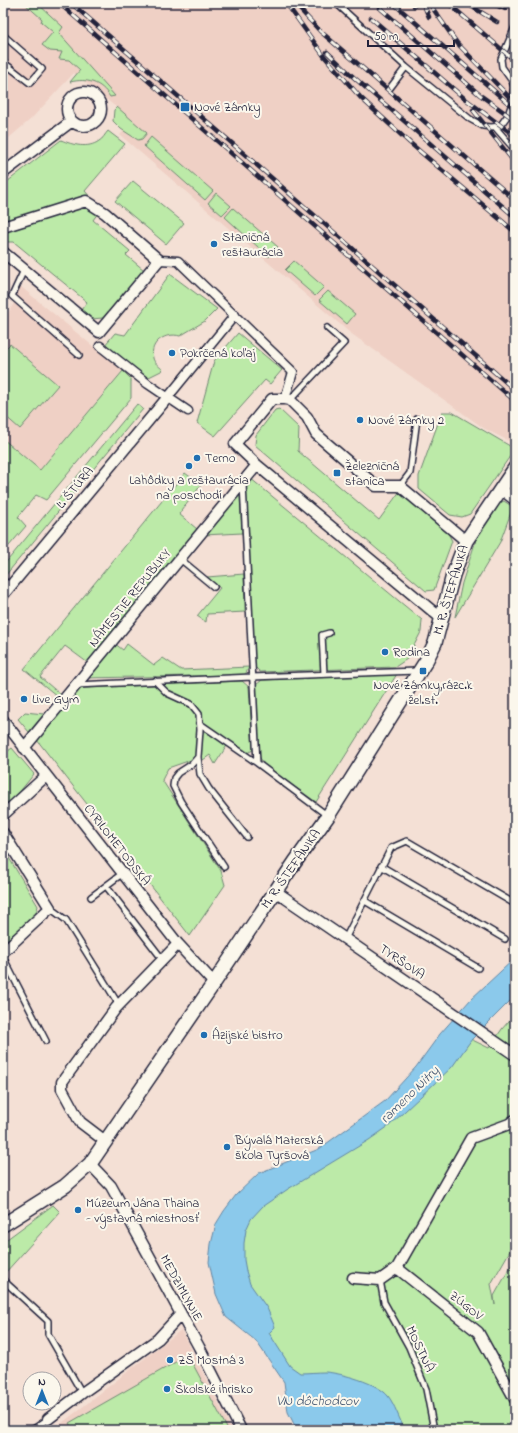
<svg xmlns="http://www.w3.org/2000/svg" width="518" height="1433" font-family="'Indie Flower',sans-serif">
<style>
.built{fill:#efd0c5}
.green{fill:#bceaa8;stroke:#6f8672}
.water{fill:#8bc9eb;stroke:#6186a5}
.lines{fill:none;stroke-linecap:round;stroke-linejoin:round}
.service-casing{stroke:#22223b;stroke-width:8}
.pedestrian-casing{stroke:#22223b;stroke-width:11}
.minor-casing{stroke:#22223b;stroke-width:13}
.tertiary-casing{stroke:#22223b;stroke-width:16}
.service{stroke:#fbf7ec;stroke-width:5}
.pedestrian{stroke:#fbf7ec;stroke-width:8}
.minor{stroke:#fbf7ec;stroke-width:10}
.tertiary{stroke:#fbf7ec;stroke-width:13}
.rail-casing{stroke:#22223b;stroke-width:4.5}
.rail{stroke:#fbf7ec;stroke-width:3;stroke-dasharray:9;stroke-linecap:butt}
.poi-dot{fill:#1f6fb2;stroke:#fbf7ec;stroke-width:1.5}
.labels{text-anchor:middle;dominant-baseline:central;stroke-width:4;stroke-linejoin:round;paint-order:stroke}
.poi-label{font-size:13px;fill:#22223b;stroke:#fbf7ec;text-anchor:start}
.street-label{font-size:13px;fill:#22223b;stroke:#fbf7ec}
.water-label{font-size:14px;font-style:italic;fill:#425470;stroke:#fbf7ec}
</style>
<rect width="100%" height="100%" fill="#f4e0d5"/>
<filter id="ink" filterUnits="userSpaceOnUse"><feTurbulence type="fractalNoise" baseFrequency=".025" numOctaves="2"/><feDisplacementMap in="SourceGraphic" scale="8" xChannelSelector="R" yChannelSelector="G"/><feConvolveMatrix kernelMatrix="1 2 1 2 8 2 1 2 1" color-interpolation-filters="sRGB"/></filter>
<g filter="url(#ink)">
<path class="built" d="M3,3H515V444L485,429L349,332L120,135L133,121L74,73L31,119L3,143Z
M20,286L123,371L40,470L3,439V321L13,305Z
M181,1330L232,1430H53Z"/>
<path class="green" d="M24,3H37L63,27L59,33L115,96L110,97C101,82 87,78 70,82L80,70L69,60L59,59L62,52L50,51L42,45L53,32L41,22L42,19Z
M117,107L147,133L142,139L138,140L121,129L113,121L114,110Z
M108,131L125,144L85,191L92,199L98,213L93,220L130,251L126,255L144,270L103,318L91,319L81,310L87,302L14,242H8L3,239V185L61,140C73,145 88,149 99,141C103,139 105,134 108,131Z
M151,137L213,191L205,200L144,146Z
M133,181L184,223L166,244L115,201Z
M216,193L231,206L222,215L208,203Z
M233,208L278,247L269,257L225,217Z
M294,261L324,287L315,296L285,270Z
M170,274L217,309L205,321L180,336C166,332 149,342 153,358C154,363 159,366 163,370L145,379L104,346L115,333L125,335Z
M328,291L355,314L347,324L319,300Z
M238,333L282,370L270,384L265,380L215,436L197,423L214,361Z
M10,344L58,385L20,429L3,414V351Z
M123,371L131,379V398L46,500L36,495L18,517L26,526L3,553V439L40,470Z
M137,404L143,409L5,576L3,574V566Z
M279,409L299,428L298,451L379,520L400,491L446,529L452,541L434,590L426,591L255,445L256,435L275,410Z
M442,412H452L515,449L470,514L462,517L450,515L419,489V476Z
M185,473L201,485L179,514L197,529L88,663L65,646L40,677L61,695L57,696L24,669Z
M250,478L422,620L421,632L407,659L395,667L260,672L255,667L246,485Z
M237,494H240L242,533L204,535Z
M504,501L513,507L500,542L455,617L462,583L478,534L499,503Z
M244,574L245,612L207,614L206,622L197,616L220,588L207,577Z
M114,643L123,650L127,644L154,665L163,658L181,670L249,667L245,675L85,678Z
M397,674L316,802L265,766L259,756L256,685L262,680Z
M242,681L249,687L253,750L247,753L230,741L215,764L210,755L203,760H191L168,768L162,780L221,871L225,885L190,936L37,740L76,690L85,688Z
M25,712L44,714L29,732L18,719Z
M12,748L34,774L5,810H3V755Z
M3,848L38,906L35,916L3,943Z
M515,1014V1242L491,1284L495,1305L494,1296L515,1259V1430H332L252,1315L235,1252L241,1220L383,1115L456,1032L489,1048L502,1029Z
M53,1205L60,1212L5,1273L3,1271V1242Z
M188,1355L228,1430H73L69,1423Z"/>
<path class="water" d="M515,958V996L472,1039L452,1067L389,1126L369,1140L288,1189L263,1206L251,1219L246,1230L244,1243V1260L246,1271L250,1284L267,1308L275,1327L269,1333L290,1366L300,1373C308,1373 316,1372 325,1372C341,1373 378,1383 388,1396C394,1403 400,1421 405,1430H297L288,1412L284,1382L256,1341L226,1317L216,1294L209,1262L211,1244L216,1224L224,1211L236,1195L259,1173L319,1149L385,1101L416,1067L440,1034L471,999Z"/>
<g class="lines">
<g class="service-casing">
<path id="service" d="M336,3L406,67L470,119L483,126L491,127L500,126L508,115L511,106L514,87L512,81L502,67L501,59L515,27
M3,35L42,69L30,83L3,62
M390,88L406,67
M495,127L515,150
M24,270L12,296L79,355
M290,400L344,343L327,328
M243,484L257,763L328,816
M400,486L410,473L417,419
M179,558L214,587
M3,580L10,586
M324,674L322,635L329,633
M155,681L167,693L191,704L199,714L200,730L198,757L200,774L209,789L247,837
M76,685L252,677L417,671
M199,723L257,763
M198,757L192,764L178,773L174,778L173,786L181,802L224,867
M381,866L505,939
M106,886L163,960
M91,897L123,873
M365,901L478,968
M50,908L66,920L119,1005
M345,939L391,848L407,841L515,904
M3,957L46,1041
M3,1280L48,1321V1334L82,1393
M380,1280L384,1302L409,1347L426,1389L434,1430
M32,1430L48,1419"/>
</g>
<g class="pedestrian-casing">
<path id="pedestrian" d="M159,260L178,261L293,372L285,399
M100,346L148,384L188,411
M168,397L235,315"/>
</g>
<g class="minor-casing">
<path id="minor" d="M67 109a17 17 0 1 1 34 0a17 17 0 1 1-34 0Z
M3,173L72,121
M3,227L86,201L105,213L159,260L99,332L3,252
M501,489L515,500
M3,595L168,397
M442,619L257,465L235,444L272,399H285L290,400L307,417L316,434L376,486H400L466,541
M3,720L178,944L214,983
M24,748L257,465
M3,815L46,776
M3,833L50,908L3,952
M275,891L515,1055
M105,1141L80,1122L62,1089V1082L116,1008L178,944
M90,1164L111,1186L199,1347L241,1430
M397,1268L478,1332L515,1399
M353,1278L380,1280L397,1268L471,1138L509,1124L515,1120
M48,1419L82,1393L158,1339L181,1314"/>
</g>
<g class="tertiary-casing">
<path id="tertiary" d="M3,1225L65,1186L90,1164L214,983L295,862L328,816L426,661L435,643L453,575L466,541L515,468"/>
</g>
<use href="#service" class="service"/>
<use href="#pedestrian" class="pedestrian"/>
<use href="#minor" class="minor"/>
<use href="#tertiary" class="tertiary"/>
<g class="rail-casing">
<path id="rail" d="M59,3L515,401
M71,3L515,390
M286,3L324,56L361,98L410,143L515,232
M294,3L320,31L515,200
M393,3L515,109
M414,3V6
M423,3L429,17
M429,3L457,43L515,103
M448,3L515,61
M466,3L497,22
M490,3L505,9
M380,8L480,95L515,120
M371,18L464,98L515,136
M327,52L350,74L515,217
M473,110L515,163"/>
</g>
<use href="#rail" class="rail"/>
</g>
</g>
<g class="poi-dot">
<rect x="180" y="102" width="10" height="10" rx="2"/>
<circle cx="214" cy="244" r="4"/>
<circle cx="172" cy="353" r="4"/>
<circle cx="360" cy="420" r="4"/>
<circle cx="197" cy="458" r="4"/>
<circle cx="189" cy="466" r="4"/>
<rect x="333" y="469" width="8" height="8" rx="2"/>
<circle cx="385" cy="652" r="4"/>
<rect x="419" y="667" width="8" height="8" rx="2"/>
<circle cx="24" cy="699" r="4"/>
<circle cx="204" cy="1035" r="4"/>
<circle cx="227" cy="1147" r="4"/>
<circle cx="78" cy="1210" r="4"/>
<circle cx="170" cy="1360" r="4"/>
<circle cx="167" cy="1389" r="4"/>
</g>
<g class="labels">
<g class="poi-label">
<text x="194" y="107">Nové Zámky</text>
<text x="222" y="237">Staničná<tspan x="222" dy="15">reštaurácia</tspan></text>
<text x="180" y="353">Pokrčená koľaj</text>
<text x="368" y="420">Nové Zámky 2</text>
<text x="205" y="458">Terno</text>
<text x="345" y="466">Železničná<tspan x="345" dy="15">stanica</tspan></text>
<text x="189" y="480" text-anchor="middle">Lahôdky a reštaurácia<tspan x="189" dy="15">na poschodí</tspan></text>
<text x="393" y="652">Rodina</text>
<text x="423" y="685" text-anchor="middle">Nové Zámky,rázc.k<tspan x="423" dy="15">žel.st.</tspan></text>
<text x="32" y="699">Live Gym</text>
<text x="212" y="1035">Ázijské bistro</text>
<text x="235" y="1140">Bývalá Materská<tspan x="235" dy="15">škola Tyršová</tspan></text>
<text x="86" y="1203">Múzeum Jána Thaina<tspan x="86" dy="15">- výstavná miestnosť</tspan></text>
<text x="178" y="1360">ZŠ Mostná 3</text>
<text x="175" y="1389">Školské ihrisko</text>
</g>
<g class="street-label">
<text transform="translate(75 488) rotate(-50)">Ľ. ŠTÚRA</text>
<text transform="translate(451 590) rotate(-73)">M. R. ŠTEFÁNIKA</text>
<text transform="translate(130 598) rotate(-51)">NÁMESTIE REPUBLIKY</text>
<text transform="translate(117 845) rotate(52)">CYRILOMETODSKÁ</text>
<text transform="translate(291 869) rotate(-55)">M. R. ŠTEFÁNIKA</text>
<text transform="translate(402 962) rotate(34)">TYRŠOVA</text>
<text transform="translate(181 1288) rotate(61)">MEDZIMLYNIE</text>
<text transform="translate(466 1306) rotate(38)">ZÚGOV</text>
<text transform="translate(420 1349) rotate(65)">MOSTNÁ</text>
</g>
<g class="water-label">
<text transform="translate(410 1095) rotate(-44)">rameno Nitry</text>
<text x="317" y="1401">VN dôchodcov</text>
</g>
</g>
<rect width="518" height="1433" fill="none" stroke="#fbf7ec" stroke-width="16"/>
<rect x="8" y="8" width="502" height="1417" fill="none" stroke="#22223b" stroke-width="1.5" filter="url(#ink)"/>
<g transform="translate(42 1391)"><circle r="19" fill="#fbf7ec" stroke="#a4a2a5"/>
<path d="M0-3L7 15L0 10L-7 15Z" fill="#1f6fb2"/>
<text y="-6" font-size="11" font-weight="bold" text-anchor="middle" fill="#22223b">N</text>
</g>
<path d="M368 40v6h86v-6" fill="none" stroke="#22223b" stroke-width="2"/>
<text x="374" y="40" font-size="12" fill="#22223b" stroke="#fbf7ec" stroke-width="3" paint-order="stroke">50 m</text>
</svg>
